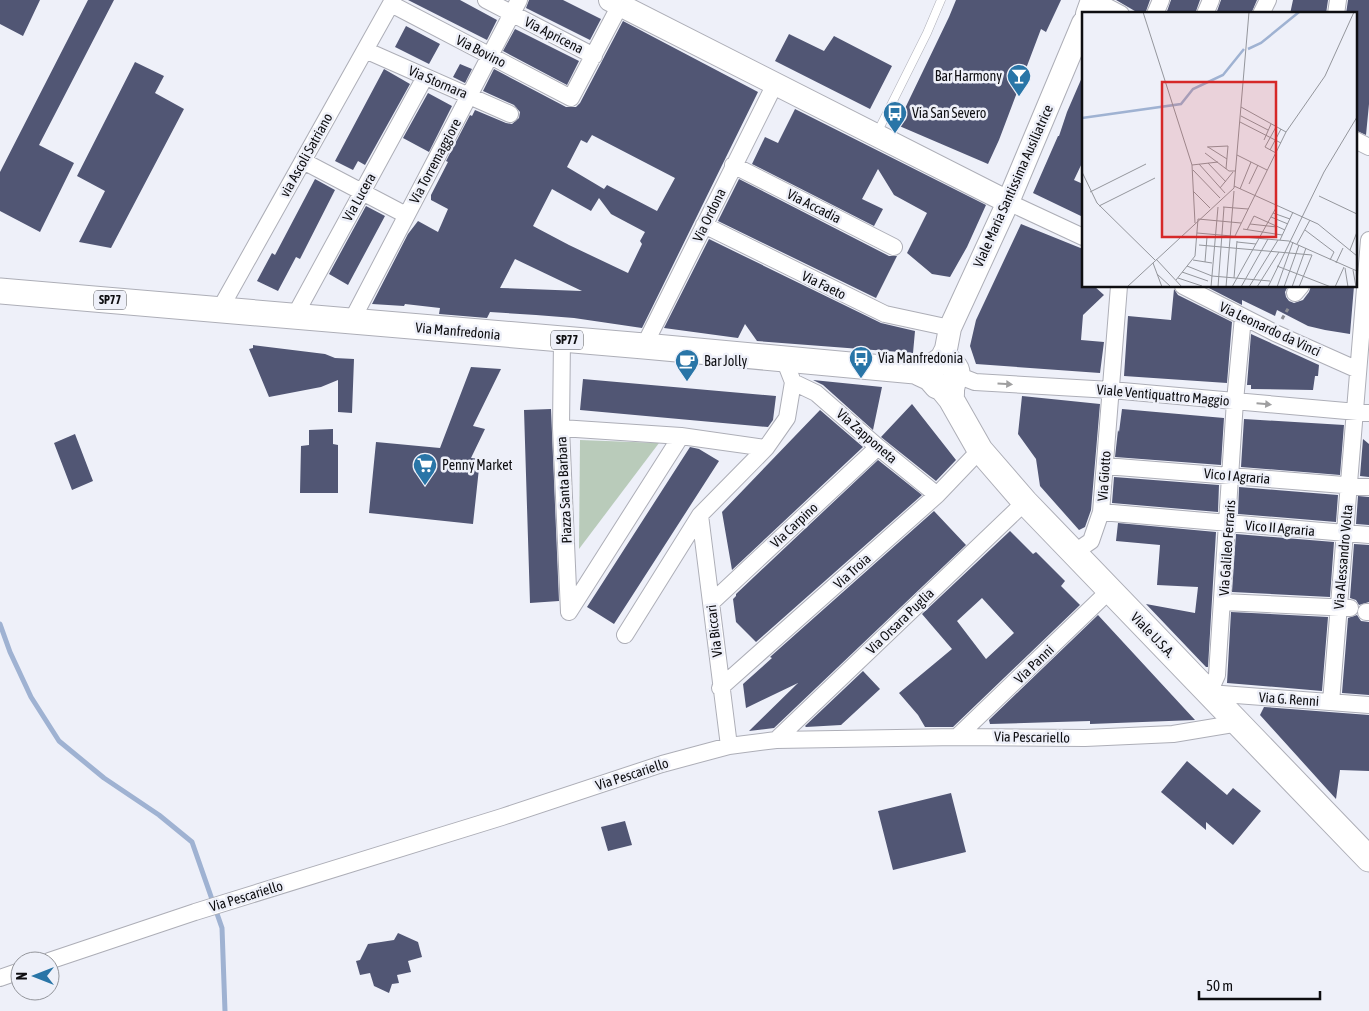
<svg xmlns="http://www.w3.org/2000/svg" width="1369" height="1011" font-family="'Asap Condensed',sans-serif">
<style>
.green{fill:#b9cbba}
.lines{fill:none;stroke-linecap:round;stroke-linejoin:round}
.stream{stroke:#9fb2d2;stroke-width:5}
.building{fill:#515674;fill-rule:evenodd}
.lane-casing{stroke:#adaeb7;stroke-width:9}
.street-casing{stroke:#adaeb7;stroke-width:18}
.secondary-casing{stroke:#adaeb7;stroke-width:24}
.primary-casing{stroke:#adaeb7;stroke-width:27}
.path{stroke:#8b8c93;stroke-width:3;stroke-dasharray:4 4;stroke-linecap:butt}
.lane{stroke:#fff;stroke-width:8}
.street{stroke:#fff;stroke-width:16}
.secondary{stroke:#fff;stroke-width:22}
.primary{stroke:#fff;stroke-width:25}
.oneway{fill:#9f9fa0}
.labels{text-anchor:middle;dominant-baseline:central;stroke-width:5;stroke-linejoin:round;paint-order:stroke}
.shield{fill:#eef0f9;stroke:#515257;stroke-width:1}
.shield-label{font-size:12px;font-weight:bold;fill:#0e0e11}
.street-label{font-size:14px;fill:#0e0e11;stroke:#eef0f9}
.poi-label{font-size:14px;fill:#0e0e11;stroke:#eef0f9;text-anchor:start}
.inset-river{fill:none;stroke:#9fb2d2;stroke-width:2.5}
.inset-road{fill:none;stroke:#94969c;stroke-width:1}
.view{fill:#d62828;fill-opacity:0.15;stroke:#d62828;stroke-width:2.5}
.inset-edge{fill:none;stroke:#0e0e11;stroke-width:2.5}
</style>
<rect width="100%" height="100%" fill="#eef0f9"/>
<path class="green" d="M580,440L659,443L579,549Z"/>
<g class="lines">
<path class="stream" d="M0,624L10,652L31,697L59,741L104,778L159,815L192,842L222,928L225,1011"/>
</g>
<path class="building" d="M0,0H40L23,36L0,24Z
M88,0H114L39,145L74,163L40,232L0,211V172Z
M408,0H460L497,20L487,40Z
M529,0H563L601,19L590,40L526,8Z
M956,0H1061L1046,32L1041,29L999,140L988,164L897,125L949,17Z
M1116,0H1150L1145,14H1140Z
M1171,0H1200L1195,14H1166Z
M1221,0H1257L1251,14H1216Z
M1293,0H1328L1326,14H1290Z
M1348,0H1369V104L1366,135L1355,130V14H1346Z
M623,21L758,92L642,328L574,318L536,315L490,312L487,318L439,314L440,308L405,304L404,306L372,304L408,234L418,221L438,232L448,209L431,200V195L448,162L446,161L470,115L472,116L475,110L506,123L512,124L519,118L520,112L514,105L483,91L494,69L566,107H576L580,103ZM592,135L675,178L657,211L607,185L604,189L567,167L581,140L587,143ZM552,189L591,211L599,198L611,214L645,232L640,241L642,244L628,273L569,245L533,226ZM515,259L582,291L500,288Z
M406,26L440,44L429,64L395,47Z
M515,29L579,61L567,85L503,51Z
M789,34L824,51L834,36L892,66L870,109L775,61Z
M135,62L164,76L155,93L184,109L111,248L79,242L105,191L77,176Z
M460,64L472,69L465,83L453,77Z
M384,69L410,84L365,165L358,161L353,170L335,161Z
M1083,75V161L1074,180L1083,184V217L1033,193L1058,136H1059L1067,112Z
M428,93L452,106L429,152L403,138Z
M795,109L986,205L967,247L950,277L932,274L907,253L927,213L894,195L878,169L862,199L883,209L874,226L752,164L765,137L778,143Z
M315,179L335,190L300,259L296,257L278,291L257,281L272,253L275,255Z
M739,179L889,256H897L876,298L718,221Z
M366,206L385,216L348,285L329,274Z
M1021,224L1083,249V286H1094L1104,295L1083,315L1081,340L1104,342L1100,373L976,364L970,346L976,320Z
M709,239L881,323L915,331L913,353L757,341L745,324L738,338L664,328Z
M1205,286H1288L1285,292L1286,297L1289,301L1294,303L1303,300L1309,292L1311,286H1354L1350,334L1325,330L1308,326L1277,310L1275,316L1242,300V305Z
M1174,289L1178,295L1232,322L1227,383L1124,376L1128,316L1171,320Z
M1251,334L1319,365L1318,376H1315L1313,390L1251,389V385H1247Z
M253,345L325,354L335,358L354,359L352,413L338,412V380L321,387L269,397L249,349L253,348Z
M471,367L501,369L473,426L485,429L471,458L480,459L473,524L369,513L376,442L440,448Z
M583,379L776,396L773,420L768,427L580,410Z
M813,380L882,387L873,430L823,385Z
M1022,396L1100,404L1091,510L1085,527L1079,530L1040,486L1036,459L1018,434Z
M912,404L956,460L936,481L881,437Z
M551,409L559,601L530,603L524,410Z
M1122,409L1224,418L1221,465L1115,457L1118,430L1119,432Z
M820,410L863,447L732,570L722,512Z
M1244,419L1344,425L1340,475L1241,467Z
M333,429V444L338,445V493H300L301,446L309,445V430Z
M75,434L93,481L72,490L54,443Z
M1363,439L1369,444V477L1360,476Z
M690,447L699,449L719,461L614,624L587,607Z
M878,460L922,495L756,642L736,622L733,599L736,596V594Z
M1114,477L1219,485L1218,512L1112,503Z
M1239,487L1338,495L1336,522L1238,514Z
M1358,496L1369,497V525L1356,524Z
M934,511L966,545L774,728L749,731L798,683L746,708L743,684L772,658L770,657Z
M1118,523L1216,532L1208,667H1206L1146,604L1195,613L1198,587L1157,585L1160,545L1116,541Z
M1010,531L1033,554L1036,552L1065,581L1061,586L1080,605L953,727H925L918,715L899,693L952,649L922,614ZM982,598L1014,633L986,659L957,621Z
M1236,534L1334,542L1330,597L1232,592Z
M1354,544L1369,545V602L1359,605L1356,600L1350,598Z
M1231,612L1328,617L1322,691L1227,683Z
M1098,615L1195,720L1090,724V721L990,724L989,720Z
M1357,615L1361,621L1369,622V695L1342,693L1348,618Z
M863,671L880,689L841,725L806,727L805,726Z
M1264,707L1369,715V771L1340,770L1336,799L1260,715Z
M1187,761L1227,795L1233,788L1261,811L1233,845L1206,822V830L1161,792Z
M951,793L966,852L893,870L878,811Z
M625,821L632,845L608,851L601,827Z
M398,933L418,942L422,957L408,961L411,972L397,975L399,983L392,984L389,993L374,986L370,973L360,975L356,961L360,960L368,944L394,940Z"/>
<g class="lines">
<g class="lane-casing">
<path id="lane" d="M877,133L927,33L941,0"/>
</g>
<g class="street-casing">
<path id="street" d="M486,0L594,56
M1094,0L1121,14
M391,4L571,98L620,5
M1155,14L1161,0
M1205,14L1211,0
M1261,14L1268,0
M1336,14L1338,0
M365,50L510,114
M1355,140L1369,147
M303,161L406,215
M733,165L894,247
M1008,202L1083,237
M704,225L885,314L950,328
M1183,286L1275,333L1358,370
M1295,293L1301,286
M220,309L393,0
M294,317L425,77
M1243,317L1235,401L1217,675L1209,693L1369,705
M351,322L519,0
M644,346L775,84
M957,375L975,382L1111,390L1369,413
M793,382L816,393L878,447L937,495
M561,428L562,339
M1105,466L1369,487
M1101,512L1369,535
M700,515L729,746
M1075,552L1091,541L1101,512L1119,286
M1223,602L1350,608
M711,603L878,447
M569,612L561,428L681,436L766,448
M569,612L681,436
M1366,612H1369
M625,635L700,515L766,448L787,418L793,382L784,359
M720,688L937,495L980,450
M1331,702L1369,240
M957,737L1110,590
M776,740L1025,502
M49,961L195,912L502,817L662,764L729,746L776,740L957,737L1085,738L1173,734L1239,723
M0,978L20,971"/>
</g>
<g class="secondary-casing">
<path id="secondary" d="M610,0L1008,202
M1087,14L1092,0
M940,361L946,349L950,328L1008,202L1083,23"/>
</g>
<g class="primary-casing">
<path id="primary" d="M0,291L644,346L915,371L930,378L937,386L942,388L951,399L980,450L1025,502L1369,859
M915,371L931,367L940,361L950,362C963,373 954,375 952,387C951,390 952,395 951,399"/>
</g>
<path class="path" d="M1282,319L1289,307"/>
<use href="#lane" class="lane"/>
<use href="#street" class="street"/>
<use href="#secondary" class="secondary"/>
<use href="#primary" class="primary"/>
</g>
<defs><path id="oneway-solid" d="M-6-.8H1V-3.2L6.5 0L1 3.2V.8H-6Z" transform="scale(1.25)"/></defs>
<g class="oneway">
<use href="#oneway-solid" transform="translate(1005 384) rotate(3)"/>
<use href="#oneway-solid" transform="translate(1264 404) rotate(5)"/>
</g>
<defs>
<g id="bar-pin" transform="scale(1.25)"><path d="M0 17L-7.5 6A9.5 9.5 0 1 1 7.5 6Z" fill="#2975a7" stroke="#eef0f9"/><path d="M-6-5H6L.8 .8V4.5H3.5V6h-7V4.5H-.8V.8Z" fill="#fff"/></g>
<g id="bus-pin" transform="scale(1.25)"><path d="M0 17L-7.5 6A9.5 9.5 0 1 1 7.5 6Z" fill="#2975a7" stroke="#eef0f9"/><path d="M-5-6H5V4H4V6H2V4H-2V6H-4V4H-5ZM-3.5-4V0h7V-4ZM-3.5 1.2v1.5H-2V1.2ZM2 1.2v1.5H3.5V1.2Z" fill="#fff"/></g>
<g id="cafe-pin" transform="scale(1.25)"><path d="M0 17L-7.5 6A9.5 9.5 0 1 1 7.5 6Z" fill="#2975a7" stroke="#eef0f9"/><path d="M-5.5-4.5H6V0H3Q3 3.5 0 3.5H-2.5Q-5.5 3.5-5.5 0ZM3-3.2v2h1.7v-2ZM-6 4.5H4V6H-6Z" fill="#fff"/></g>
<g id="supermarket-pin" transform="scale(1.25)"><path d="M0 17L-7.5 6A9.5 9.5 0 1 1 7.5 6Z" fill="#2975a7" stroke="#eef0f9"/><path d="M-6-5.5h2.5l.6 2H6L4.5 2H-2.5L-4.4-4H-6ZM-1.5 3.2a1.3 1.3 0 1 0 .1 0ZM3 3.2a1.3 1.3 0 1 0 .1 0Z" fill="#fff"/></g>
</defs>
<g fill-rule="evenodd">
<use href="#bar-pin" x="1019" y="76"/>
<use href="#bus-pin" x="895" y="113"/>
<use href="#bus-pin" x="861" y="358"/>
<use href="#cafe-pin" x="687" y="361"/>
<use href="#supermarket-pin" x="425" y="465"/>
</g>
<g class="labels">
<g class="shield">
<rect x="94" y="290.5" width="32" height="19" rx="4"/>
<rect x="551" y="330.5" width="32" height="19" rx="4"/>
</g>
<g class="shield-label">
<text x="110" y="300">SP77</text>
<text x="567" y="340">SP77</text>
</g>
<g class="street-label">
<text transform="translate(554 35) rotate(27)">Via Apricena</text>
<text transform="translate(481 51) rotate(27)">Via Bovino</text>
<text transform="translate(438 82) rotate(23)">Via Stornara</text>
<text transform="translate(306 155) rotate(-61)">via Ascoli Satriano</text>
<text transform="translate(435 161) rotate(-62)">Via Torremaggiore</text>
<text transform="translate(1013 186) rotate(-66)">Viale Maria Santissima Ausiliatrice</text>
<text transform="translate(359 197) rotate(-61)">Via Lucera</text>
<text transform="translate(814 206) rotate(27)">Via Accadia</text>
<text transform="translate(709 215) rotate(-64)">Via Ordona</text>
<text transform="translate(824 285) rotate(26)">Via Faeto</text>
<text transform="translate(1270 329) rotate(25)">Via Leonardo da Vinci</text>
<text transform="translate(458 331) rotate(5)">Via Manfredonia</text>
<text transform="translate(1163 395) rotate(5)">Viale Ventiquattro Maggio</text>
<text transform="translate(867 436) rotate(41)">Via Zapponeta</text>
<text transform="translate(1104 476) rotate(-86)">Via Giotto</text>
<text transform="translate(1237 476) rotate(5)">Vico I Agraria</text>
<text transform="translate(564 490) rotate(-93)">Piazza Santa Barbara</text>
<text transform="translate(794 525) rotate(-43)">Via Carpino</text>
<text transform="translate(1280 528) rotate(5)">Vico II Agraria</text>
<text transform="translate(1227 548) rotate(-86)">Via Galileo Ferraris</text>
<text transform="translate(1343 557) rotate(-85)">Via Alessandro Volta</text>
<text transform="translate(852 571) rotate(-42)">Via Troia</text>
<text transform="translate(900 621) rotate(-44)">Via Orsara Puglia</text>
<text transform="translate(714 631) rotate(-97)">Via Biccari</text>
<text transform="translate(1153 635) rotate(46)">Viale U.S.A.</text>
<text transform="translate(1034 664) rotate(-44)">Via Panni</text>
<text transform="translate(1289 699) rotate(4)">Via G. Renni</text>
<text transform="translate(1032 737) rotate(1)">Via Pescariello</text>
<text transform="translate(632 774) rotate(-18)">Via Pescariello</text>
<text transform="translate(246 896) rotate(-17)">Via Pescariello</text>
</g>
<g class="poi-label">
<text x="1002" y="76" text-anchor="end">Bar Harmony</text>
<text x="912" y="113">Via San Severo</text>
<text x="878" y="358">Via Manfredonia</text>
<text x="704" y="361">Bar Jolly</text>
<text x="442" y="465">Penny Market</text>
</g>
</g>
<g transform="translate(1082 12)">
<rect width="275" height="275" fill="#eef0f9"/>
<path class="inset-river" d="M166,37L179,31L217,0M0,106L99,92L111,77L141,63L162,37"/>
<path class="inset-road" d="M61,0L110,153L113,211M159,95L204,120M159,104L186,118M158,110L199,131M182,128L189,112M125,135L146,134L144,157M126,135L145,147M188,138L199,117M123,141L147,159H153M194,141L183,135L194,115M155,143L185,158M126,151L144,170M117,152L143,181M110,153L136,150M111,158L138,186M0,160L15,191L73,248M167,172L176,153M152,174L236,212L275,244M138,176L151,160M158,177L169,150M111,179L128,196M8,180L64,152M237,184L275,202M17,194L73,166M141,195L166,197M191,201L208,207M189,205L206,212M168,212L195,215M161,217L200,223M165,218L172,204L203,218M223,218L252,240L248,248M115,221L207,229L275,259M153,224L204,120L243,64L272,0M198,228L211,200M155,230L174,232M215,232L228,208M117,233L230,243M268,238L275,220M74,247L100,275M111,248L130,251M123,250L125,225M71,251L80,275M254,251L261,236M105,254L130,264L188,269M195,254L249,275M263,256L266,275M271,258L274,275M100,260L126,269M75,262L89,275M96,266L120,274M152,266L155,229M94,268L113,244L116,207L159,211M45,275L152,176L167,0M129,275L136,195M136,275L142,195M144,275L152,179M150,275L195,194M159,275L186,227M167,275L196,228M175,275L197,240M186,275L242,160L275,105M195,275L211,230M202,275L217,233M210,275L224,236M217,275L230,243M253,275L262,255"/>
<path class="view" d="M80,70H194V225H80Z"/>
<rect width="275" height="275" class="inset-edge"/>
</g>
<g transform="translate(35 976) rotate(270)"><circle r="24" fill="#eef0f9" stroke="#94969c"/>
<path d="M0-4L9 19L0 12L-9 19Z" fill="#2975a7"/>
<text y="-8" font-size="14" font-weight="bold" text-anchor="middle" fill="#0e0e11">N</text>
</g>
<path d="M1199 991v8h121v-8" fill="none" stroke="#0e0e11" stroke-width="2.5"/>
<text x="1206" y="991" font-size="15" fill="#0e0e11" stroke="#eef0f9" stroke-width="4" paint-order="stroke">50 m</text>
</svg>
